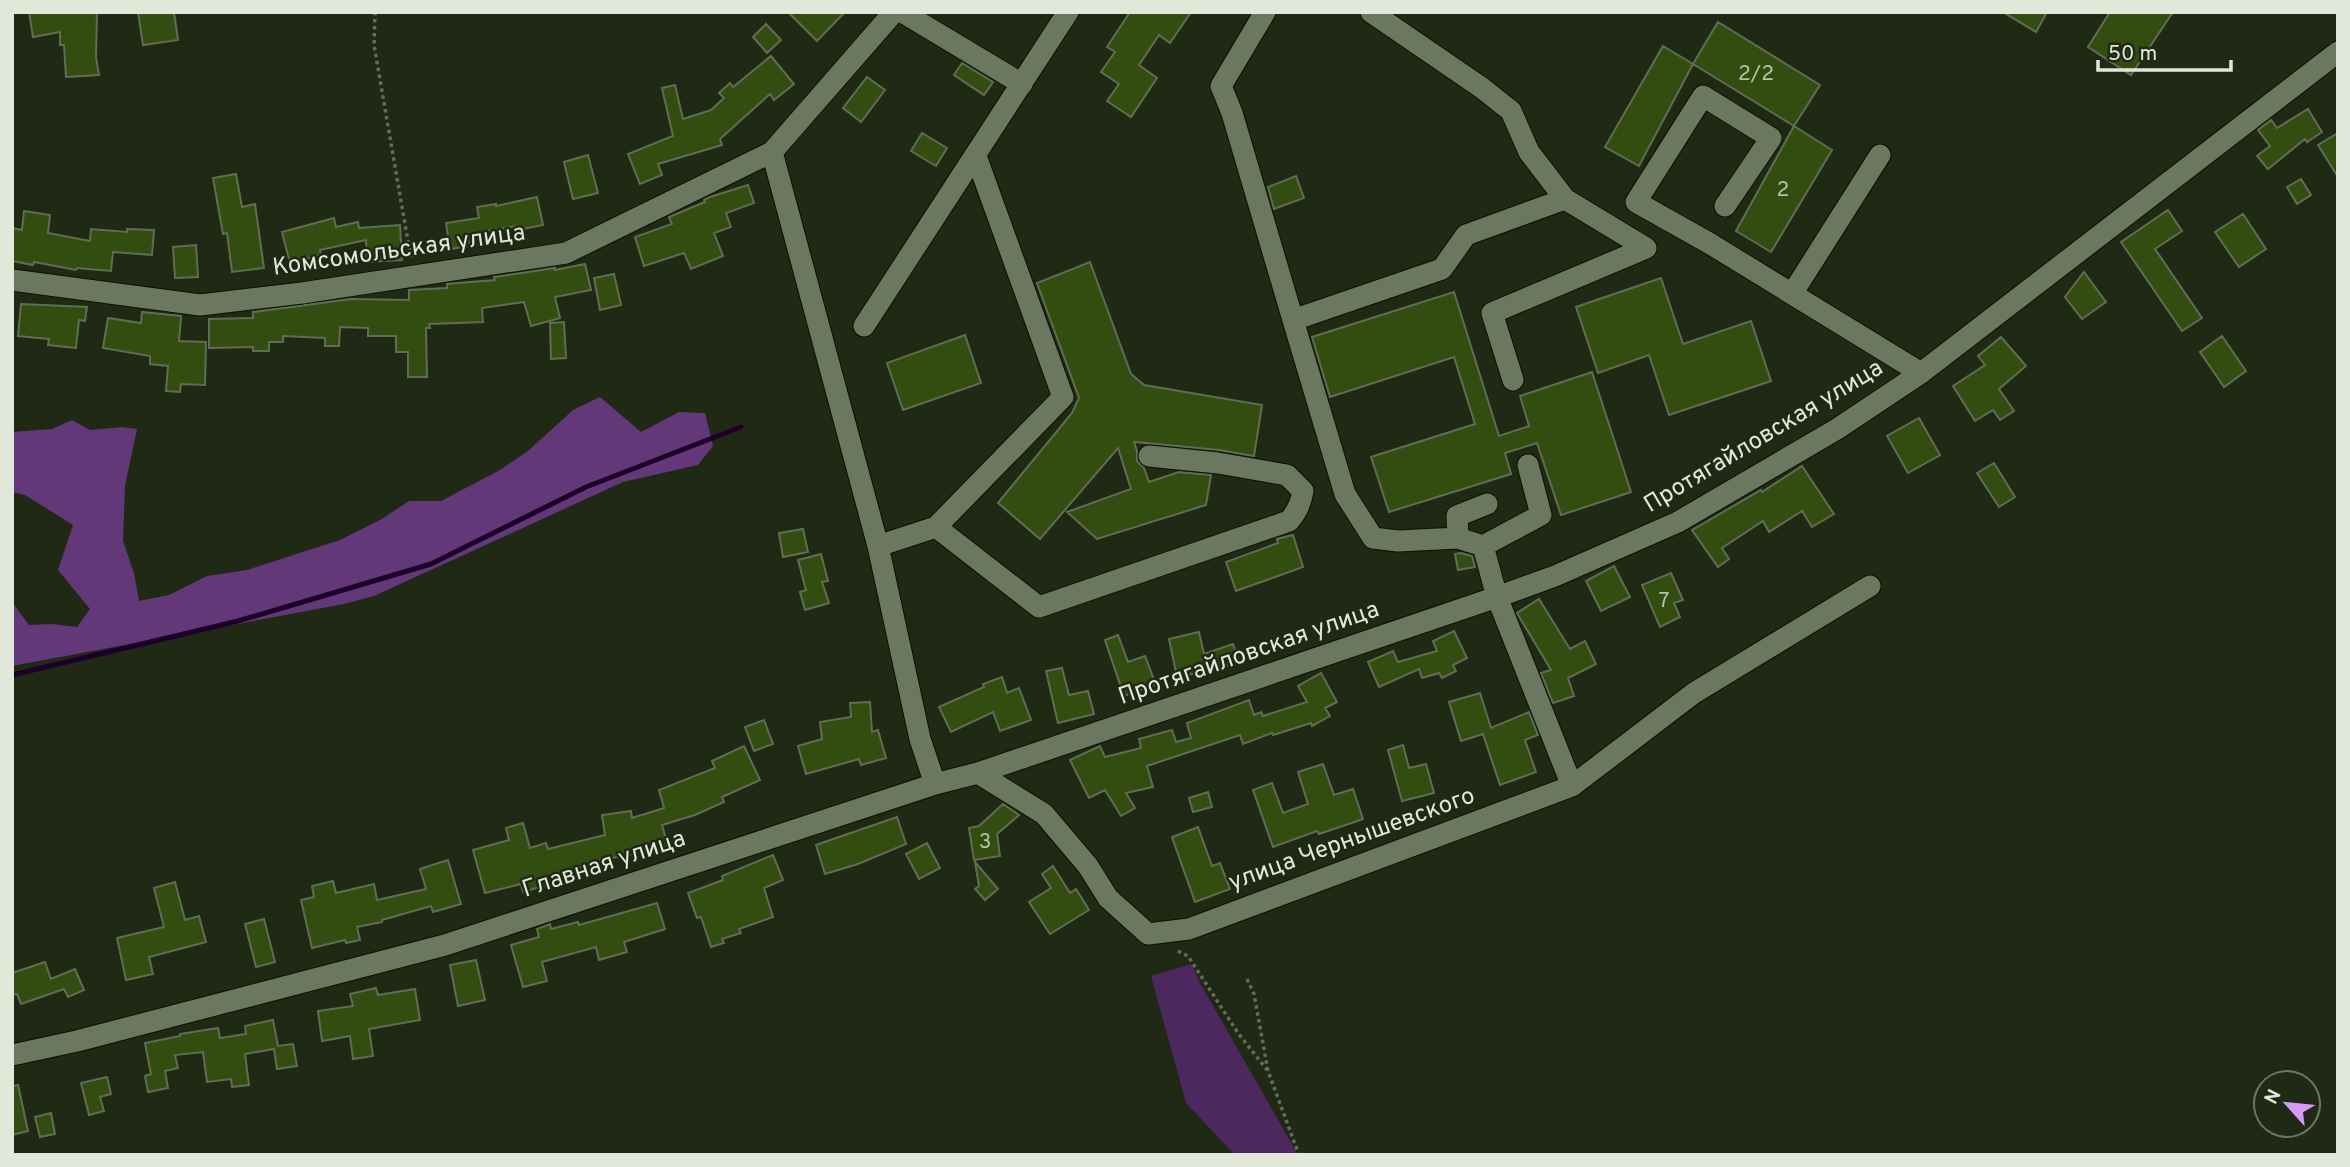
<svg xmlns="http://www.w3.org/2000/svg" width="2350" height="1167" font-family="Overpass,sans-serif">
<style>
.green{fill:#4d285f}
.forest{fill:#633878}
.lines{fill:none;stroke-linecap:round;stroke-linejoin:round}
.stream{stroke:#1d002a;stroke-width:5}
.building{fill:#334c10;stroke:#606d54;stroke-width:2}
.minor-casing{stroke:#091201;stroke-width:23}
.path{stroke:#646d5b;stroke-width:3.5;stroke-dasharray:3.5 3.5;stroke-linecap:butt}
.minor{stroke:#6b785f;stroke-width:21}
.labels{text-anchor:middle;dominant-baseline:central;stroke-width:5;stroke-linejoin:round;paint-order:stroke}
.number-label{font-size:21px;fill:#b6c1a8}
.street-label{font-size:24px;fill:#e1e8da;stroke:#1f2914}
</style>
<rect width="100%" height="100%" fill="#1f2914"/>
<path class="green" d="M1192,964L1200,983L1298,1155H1235L1186,1103L1151,976Z"/>
<path class="forest" d="M600,397L641,432L679,412L705,413L713,446L698,465L623,482L374,596L344,604L12,666V602L29,625L52,624L77,627L90,609L58,570L73,525L25,495L12,492V432L52,429L72,420L90,430L123,427L137,429L125,486L123,541L134,573L139,601L169,595L207,576L247,570L340,540L380,520L409,501H441L500,470L528,451L573,410Z"/>
<g class="lines">
<path class="stream" d="M12,675L238,621L431,564L586,487L741,427"/>
</g>
<path class="building" d="M29,12H97L96,57L99,75L66,77L64,45H60V32L33,37Z
M138,12H174L178,40L143,45Z
M788,12H845L817,41Z
M1130,12H1191L1170,43L1159,35L1139,65L1157,78L1131,117L1107,101L1119,84L1101,72L1115,52L1107,47Z
M2003,12H2047L2036,32Z
M2110,12H2173L2131,75L2088,47Z
M1718,22L1820,85L1794,126L1693,64Z
M766,24L781,40L767,53L753,37Z
M1663,46L1693,64L1639,166L1605,147Z
M771,56L794,84L774,100L770,94L720,139L722,145L658,164L662,175L640,184L628,154L673,136L662,88L675,85L683,119L711,110L724,98L719,93L730,83L733,87Z
M962,63L993,82L984,95L954,75Z
M867,77L885,90L861,122L843,108Z
M2308,109L2322,132L2307,142L2305,139L2268,169L2257,156L2270,146L2258,130L2271,120L2277,128Z
M1794,126L1832,150L1771,252L1736,231Z
M922,133L947,148L936,166L911,151Z
M2338,133V177L2318,145Z
M588,155L598,193L573,199L564,162Z
M236,174L242,207L255,204L264,268L232,272L227,233L223,234L213,178Z
M1296,176L1304,198L1274,209L1268,187Z
M2301,179L2311,195L2297,204L2287,187Z
M748,185L754,203L726,213L731,227L714,233L723,256L691,269L684,253L644,266L635,237L672,224L669,217L705,202L704,200L710,197Z
M537,197L543,225L518,230L517,226L468,234L470,246L450,249L446,223L479,218L477,207L496,204V206Z
M2168,210L2182,231L2155,249L2202,318L2182,331L2121,242Z
M24,211L50,215L48,233L90,241L91,229L127,232V229L154,230L152,255L113,252L111,271L77,268L76,270L34,262L33,265L12,261V228L22,230Z
M2243,214L2266,249L2239,267L2215,232Z
M334,218L336,227L358,222L359,228L400,225L402,260L367,262L366,240L320,250L321,255L290,263L282,232Z
M196,245L198,277L175,278L173,247Z
M1090,262L1131,374L1144,385L1262,405L1254,456L1219,450L1134,442L1137,451V461L1144,468L1149,482L1179,472L1211,475L1206,505L1097,539L1067,512L1131,489L1118,448L1040,539L998,503L1072,413L1079,398L1037,283Z
M585,264L591,290L555,297L560,318L531,326L524,302L482,308L483,322L429,324L430,328H426L427,377H408V352H396V336H368V328L340,327L339,346H325V338L283,336V342H269V351H253V347L209,348V319L253,318V312L351,299L409,300V290L447,288V284L495,280L494,277L555,268V270Z
M2084,272L2106,302L2082,319L2065,297Z
M614,274L621,305L600,310L594,278Z
M1661,278L1683,344L1751,321L1771,381L1669,415L1649,355L1598,373L1576,307Z
M1454,292L1499,436L1529,426L1520,396L1592,372L1631,492L1561,515L1537,443L1505,453L1511,474L1389,512L1371,457L1475,424L1454,357L1330,397L1312,337Z
M21,304L87,307L85,321L79,320L76,348L48,345L49,339L18,336Z
M142,312L181,316L179,341L206,342L205,385L181,384L180,392L166,391L168,366L150,364V356L103,348L108,318L141,323Z
M564,322L566,358L551,359L550,323Z
M965,335L981,383L903,410L887,363Z
M2222,336L2246,371L2224,387L2200,352Z
M2001,337L2026,366L1999,389L2014,411L2000,420L1993,410L1975,421L1953,386L1985,365L1978,356Z
M1919,418L1940,455L1908,473L1887,436Z
M1994,463L2015,497L1999,507L1977,473Z
M1802,466L1834,514L1812,527L1802,511L1769,532L1763,521L1722,548L1729,559L1718,567L1692,530L1761,490L1762,492Z
M803,529L808,552L783,557L779,533Z
M1293,535L1303,567L1236,591L1226,562L1278,543L1277,539Z
M1461,553L1472,556L1475,567L1458,570L1455,554Z
M821,554L828,581L822,582L829,603L805,610L800,592L806,590L798,560Z
M1614,566L1630,597L1601,611L1586,581Z
M1671,573L1683,600L1674,603L1680,617L1660,627L1642,585Z
M1539,599L1570,649L1585,641L1596,664L1568,678L1574,696L1553,703L1541,673L1551,670L1517,613Z
M1454,631L1467,658L1453,665L1456,671L1442,678L1439,673L1422,678L1419,669L1379,687L1368,662L1393,651L1398,662L1437,651L1433,641Z
M1199,632L1204,654L1233,644L1239,661L1218,669L1177,677L1169,639Z
M1118,635L1128,662L1145,656L1156,685L1124,696L1105,640Z
M1062,668L1069,695L1088,691L1094,714L1058,723L1046,671Z
M1321,673L1337,702L1325,708L1330,716L1312,726L1311,723L1273,735L1272,733L1243,744L1240,735L1147,766L1153,787L1126,793L1135,808L1121,816L1105,790L1089,798L1070,760L1100,746L1105,757L1141,748L1139,739L1172,730L1176,742L1191,738L1187,723L1249,700L1254,715L1261,712L1263,716L1307,702L1298,686Z
M1002,677L1007,693L1019,688L1031,720L1000,731L993,712L951,732L939,707L984,687L983,684Z
M1480,693L1491,728L1529,712L1538,735L1525,740L1536,772L1500,785L1483,734L1461,741L1449,702Z
M870,702L872,732L878,730L886,758L861,765L859,759L806,774L798,746L822,739L820,722L851,717L850,703Z
M764,720L773,744L754,751L745,727Z
M1403,745L1409,768L1426,764L1434,793L1402,801L1388,750Z
M744,746L760,780L722,797L724,802L695,815L662,825L668,846L647,852L600,860L601,863L555,874L557,882L523,892L521,884L485,893L473,850L509,840L506,828L523,823L530,848L546,843L548,849L605,835L602,815L631,811L632,818L664,808L659,790L715,768L712,761Z
M1323,764L1334,795L1353,789L1363,819L1319,834L1317,831L1273,847L1253,790L1272,783L1283,813L1308,804L1298,772Z
M1208,792L1212,807L1193,812L1189,798Z
M1003,804L1019,815L997,834L1000,856L974,860L969,828L979,826Z
M897,817L906,844L858,864L825,874L816,845Z
M1198,827L1212,866L1220,863L1230,889L1195,902L1172,837Z
M927,843L940,868L919,879L906,854Z
M773,855L783,880L764,888L773,917L739,929L741,933L722,939L724,943L711,947L701,917L697,918L688,893L723,880L722,876Z
M448,860L461,904L433,912L431,906L382,920V922L357,927L360,940L346,943L345,940L312,948L301,900L314,897L312,886L333,881L336,893L374,884L377,900L426,889L420,869Z
M975,862L998,889L985,900L975,889L979,886Z
M1053,866L1070,893L1076,889L1089,910L1050,934L1029,902L1051,888L1042,874Z
M175,882L185,920L199,916L206,942L149,957L153,974L126,980L117,938L164,927L154,888Z
M657,903L665,929L624,942L627,952L599,960L596,947L542,962L547,981L523,987L511,945L539,937L537,929L550,924L551,929L578,922L579,925Z
M264,919L275,962L256,967L245,924Z
M476,960L485,1000L458,1006L450,965Z
M45,962L51,979L75,969L84,990L68,997L64,989L21,1004L17,994L12,995V973Z
M376,988L378,995L415,989L420,1020L369,1029L373,1056L353,1059L350,1036L322,1041L318,1011L353,1006L350,994Z
M273,1020L278,1046L293,1044L297,1066L277,1069L274,1049L245,1054L249,1085L232,1087L231,1079L207,1082L203,1052L175,1055L178,1068L165,1071L168,1088L148,1092L145,1076L151,1074L145,1043L180,1036V1034L218,1028L220,1038L246,1034L245,1026Z
M107,1077L111,1094L100,1097L104,1111L89,1115L81,1083Z
M18,1085L28,1131L12,1135V1086Z
M51,1113L55,1134L40,1137L35,1117Z"/>
<g class="lines">
<g class="minor-casing">
<path id="minor" d="M902,12L1022,84
M1265,12L1221,86L1232,113L1293,320
M1371,12L1482,88L1511,111L1529,152L1565,199
M772,152L878,546L920,739L935,784
M1725,206L1771,138L1703,96L1636,202L1709,243L1921,373
M12,280L200,305L302,293L566,253L772,152L894,12
M1792,294L1880,155
M864,326L1068,12
M1513,380L1492,313L1646,248L1565,199L1466,235L1442,269L1293,320L1345,494L1373,538L1398,541L1458,538L1483,546L1497,597L1572,786
M936,527L1039,607L1289,521C1297,512 1301,504 1303,491L1287,475L1218,463L1149,456
M1458,538L1457,516L1487,504
M878,546L936,527L1063,397L976,156
M1483,546L1541,515L1528,465
M978,773L1044,814L1088,866L1108,898L1148,934L1189,929L1572,786L1694,693L1870,586
M12,1055L77,1041L445,945L935,784L978,773L1497,597L1555,576L1678,522L1837,429L1921,373L2338,52"/>
</g>
<path class="path" d="M375,12L374,45L411,259
M1178,951L1188,956L1238,1033L1268,1071
M1247,979L1254,994L1268,1071L1299,1155"/>
<use href="#minor" class="minor"/>
</g>
<g class="labels">
<g class="number-label">
<text x="1756" y="74">2/2</text>
<text x="1783" y="190">2</text>
<text x="1664" y="601">7</text>
<text x="985" y="842">3</text>
</g>
<g class="street-label">
<text transform="translate(399 251) rotate(-8)">Комсомольская улица</text>
<text transform="translate(1764 437) rotate(-31)">Протягайловская улица</text>
<text transform="translate(1249 654) rotate(-19)">Протягайловская улица</text>
<text transform="translate(1352 840) rotate(-20)">улица Чернышевского</text>
<text transform="translate(604 865) rotate(-18)">Главная улица</text>
</g>
</g>
<rect width="2350" height="1167" fill="none" stroke="#e1e8da" stroke-width="28"/>
<g transform="translate(2287 1104) rotate(297)"><circle r="33" fill="#1f2914" stroke="#6d7563" stroke-width="2"/>
<path d="M0-5L12 26L0 18L-12 26Z" fill="#d89af8"/>
<text y="-10" font-size="19" font-weight="bold" text-anchor="middle" fill="#e1e8da">N</text>
</g>
<path d="M2098 60v10h133v-10" fill="none" stroke="#e1e8da" stroke-width="3.5"/>
<text x="2108" y="60" font-size="21" fill="#e1e8da" stroke="#1f2914" stroke-width="5" paint-order="stroke">50 m</text>
</svg>
